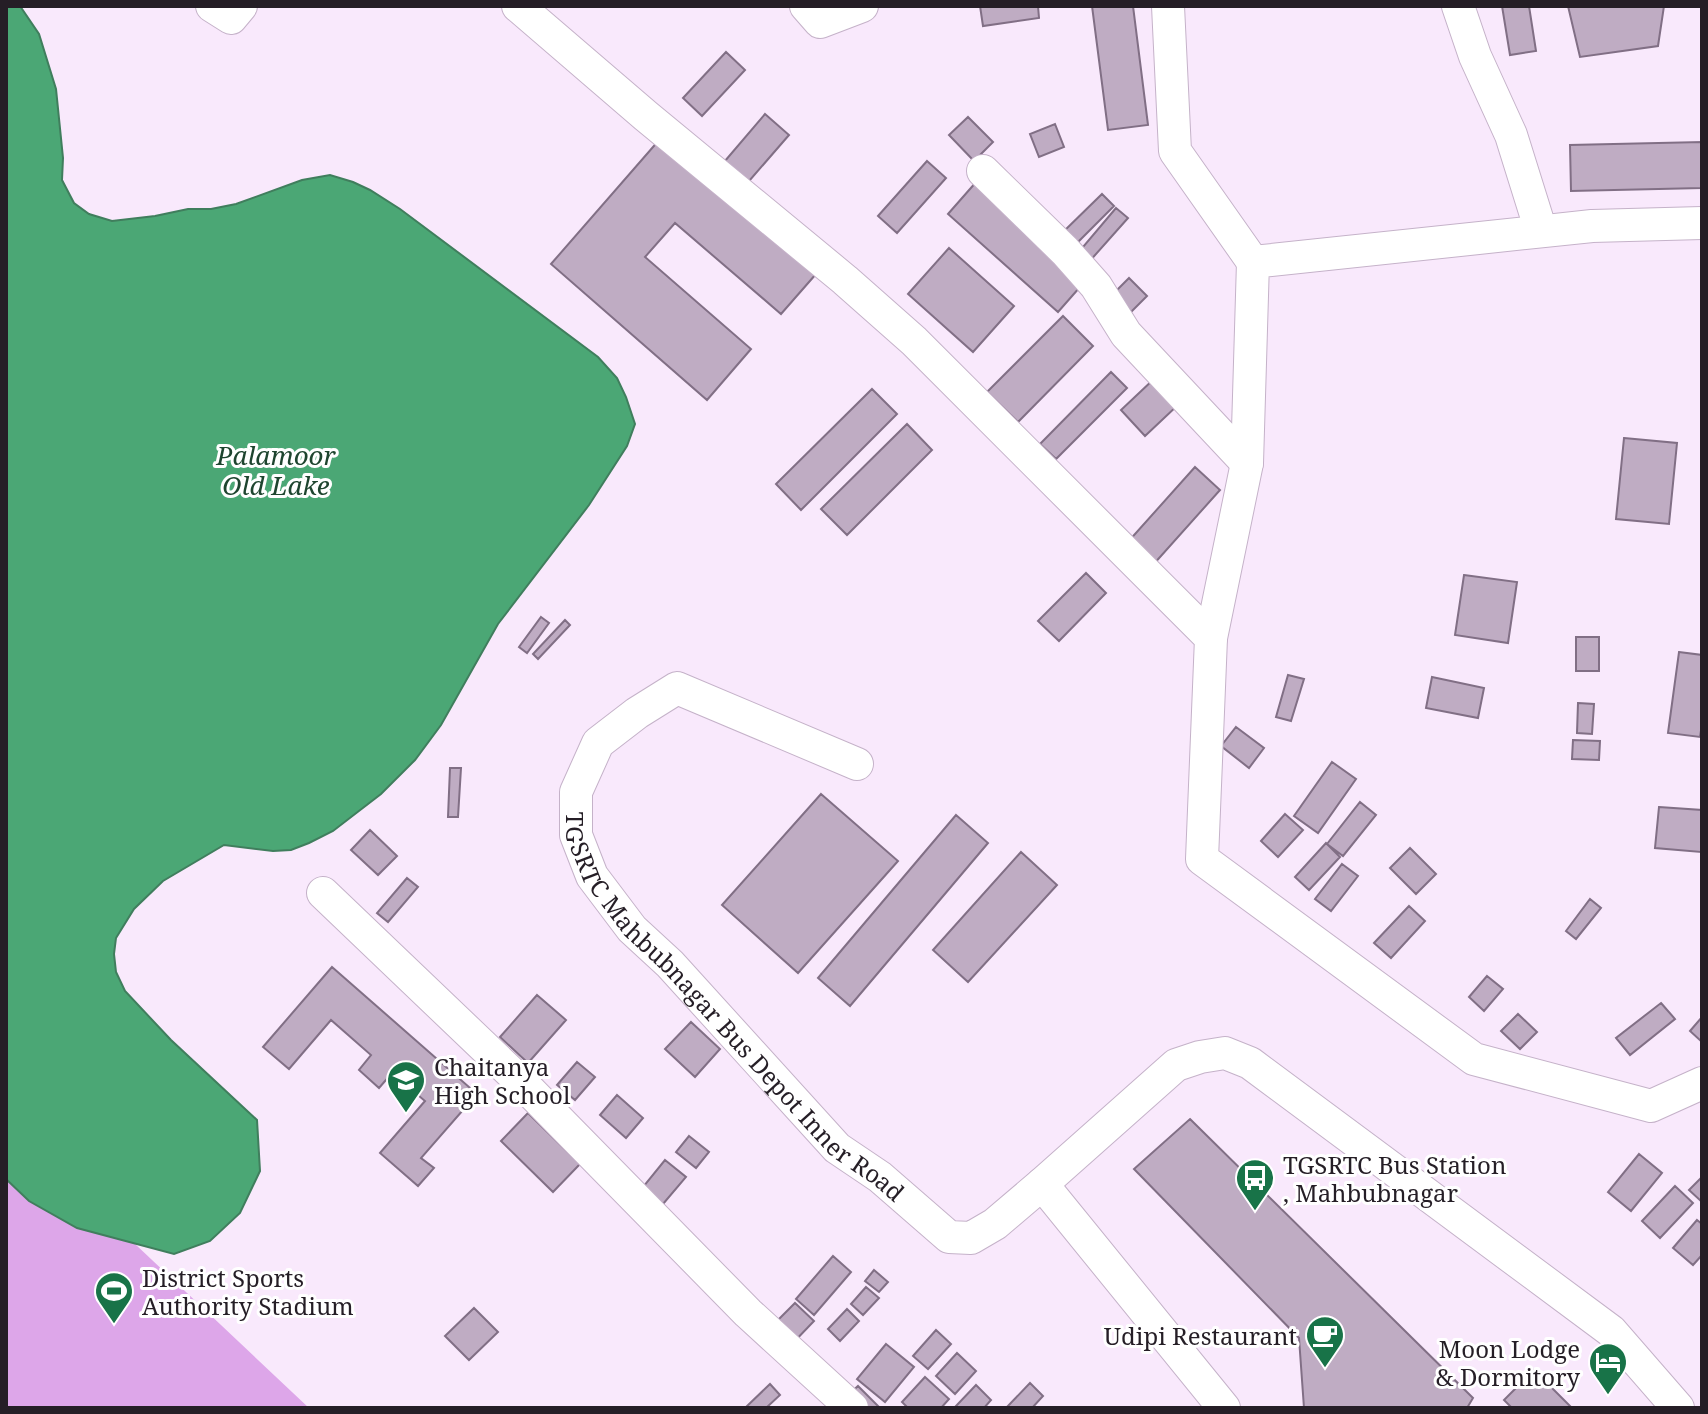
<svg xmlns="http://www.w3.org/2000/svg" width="1708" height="1414" font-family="'Noto Serif',serif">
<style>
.pitch{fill:#dda6e9}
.water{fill:#4ba775;stroke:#407e5d;stroke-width:2}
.building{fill:#bfacc3;stroke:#816f85;stroke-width:2}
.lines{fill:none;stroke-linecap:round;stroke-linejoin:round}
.minor-casing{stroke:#c5b2c9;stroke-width:34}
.minor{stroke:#fff;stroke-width:32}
.labels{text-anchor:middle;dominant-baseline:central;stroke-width:6;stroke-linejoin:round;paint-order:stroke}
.street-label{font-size:24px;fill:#251e26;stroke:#fff}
.poi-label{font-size:24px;fill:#251e26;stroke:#fff;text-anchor:start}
.water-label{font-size:26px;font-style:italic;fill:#1e452f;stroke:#fff}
</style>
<rect width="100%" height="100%" fill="#f9e9fc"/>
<path class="pitch" d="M6,1179L29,1201L77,1228L134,1243L309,1408H6Z"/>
<path class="water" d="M6,6H20L39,34L56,89L63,158L62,180L74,203L89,214L112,221L155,216L188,209H211L236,204L302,180L330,175L353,182L370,190L400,209L598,357L617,378L626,397L635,424L627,446L589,505L498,624L441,725L415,760L381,794L355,814L333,831L309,843L291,850L273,851L224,845L163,881L134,909L116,938L114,954L116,972L125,991L171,1040L257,1120L260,1171L240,1213L210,1241L174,1254L77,1228L29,1201L6,1179Z"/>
<path class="building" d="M980,6H1038L1039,18L983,26Z
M1092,6H1133L1148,125L1108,130Z
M1502,6H1529L1536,51L1510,55Z
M1568,6H1664L1658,46L1580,57Z
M726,52L745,70L702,116L683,98Z
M765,114L789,135L743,188L719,168Z
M968,117L993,142L974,161L949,135Z
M1055,124L1064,147L1039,157L1030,134Z
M660,139L816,274L781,314L675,223L645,257L751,349L707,400L551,264Z
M1702,142V188L1571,191L1570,145Z
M927,161L946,178L897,233L878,216Z
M977,181L1087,279L1058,312L948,214Z
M1102,194L1114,206L1073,247L1060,235Z
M1116,208L1128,218L1088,263L1077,254Z
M949,248L1014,306L973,352L908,294Z
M1129,278L1147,296L1127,316L1110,297Z
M1063,316L1093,346L1018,422L987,392Z
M1111,372L1127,388L1056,459L1040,444Z
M1155,378L1179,404L1145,436L1121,410Z
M872,389L897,414L801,510L776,484Z
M907,424L932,450L847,535L821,509Z
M1624,438L1677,443L1669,524L1616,519Z
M1195,467L1220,490L1152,566L1127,543Z
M1086,573L1106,593L1059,641L1038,621Z
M1464,575L1517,582L1508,643L1455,635Z
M541,617L549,623L527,653L519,647Z
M565,620L570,625L538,659L533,654Z
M1576,637H1599V671H1576Z
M1679,652L1702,655V724L1700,737L1668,733Z
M1288,675L1304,679L1291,721L1276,717Z
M1432,677L1484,688L1478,718L1426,708Z
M1578,703L1594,704L1592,734L1577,733Z
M1236,727L1264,748L1249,768L1221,746Z
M1573,740L1600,741L1599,760L1572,759Z
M1332,762L1356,779L1318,833L1294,816Z
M450,768H461L458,817H448Z
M821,794L898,861L798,973L722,905Z
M1360,802L1376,815L1343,856L1327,844Z
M1659,807L1702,810L1701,852L1655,848Z
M1285,814L1303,830L1278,857L1261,841Z
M956,815L988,843L850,1006L818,978Z
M370,830L397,856L378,875L351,850Z
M1326,843L1340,857L1309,890L1295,877Z
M1410,848L1436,874L1416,894L1390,868Z
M1021,852L1057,885L968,982L933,950Z
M1342,864L1358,876L1331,911L1315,899Z
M407,878L418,887L388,922L377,913Z
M1590,899L1601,908L1576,939L1566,931Z
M1409,906L1425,921L1391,958L1374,943Z
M332,967L477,1094L421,1158L434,1168L418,1186L380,1153L425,1101L392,1073L379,1088L359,1070L371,1055L331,1020L289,1069L263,1047Z
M1487,976L1503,989L1484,1011L1469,997Z
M537,995L566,1020L528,1063L500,1037Z
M1661,1003L1675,1019L1630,1055L1616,1038Z
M1518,1014L1537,1032L1520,1049L1501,1031Z
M1702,1017V1042L1690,1031Z
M691,1022L720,1049L695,1077L665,1049Z
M577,1062L595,1077L575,1100L557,1085Z
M617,1095L643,1118L626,1138L600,1115Z
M528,1113L580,1164L553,1192L501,1141Z
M1190,1119L1473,1398L1467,1408H1304L1299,1338L1134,1169Z
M689,1136L709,1152L696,1168L676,1152Z
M1639,1154L1662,1173L1631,1211L1608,1192Z
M665,1160L686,1177L663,1204L643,1187Z
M1702,1177V1202L1689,1190Z
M1675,1186L1693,1203L1660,1238L1642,1221Z
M1697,1220L1702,1224V1255L1693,1265L1673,1248Z
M833,1256L851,1272L814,1315L796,1299Z
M874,1270L888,1282L879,1292L865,1281Z
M866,1287L879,1298L863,1315L851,1304Z
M795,1303L814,1321L790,1346L771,1327Z
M474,1308L498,1332L469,1360L445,1336Z
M847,1309L859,1321L840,1341L828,1329Z
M936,1330L951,1344L928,1369L913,1356Z
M886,1344L914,1367L885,1402L857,1379Z
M957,1353L976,1371L955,1394L936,1376Z
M1534,1370L1572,1408H1512L1504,1400Z
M925,1377L949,1399L941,1408H908L902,1402Z
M1030,1383L1043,1396L1032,1408H1006Z
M770,1384L780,1395L766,1408H745Z
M976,1385L991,1400L984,1408H958L956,1406Z
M858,1386L880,1408H855L845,1398Z"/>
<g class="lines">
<g class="minor-casing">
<g id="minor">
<path d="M212,6L231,18L241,6"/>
<path d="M518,6L646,116L845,280L914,341L1211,638L1202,859L1474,1059L1651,1106L1702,1083"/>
<path d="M806,6L820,22L862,6"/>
<path d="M1168,6L1175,151L1253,262"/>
<path d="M1458,6L1475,56L1511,135L1541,231"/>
<path d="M983,171L1065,251L1096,286L1126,334L1247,463"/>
<path d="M1211,638L1247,463L1253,262L1592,226L1702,223"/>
<path id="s1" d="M857,764L677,688L637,713L598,743L576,792V835L592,876L632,929L670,964L837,1148L880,1177L949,1237L971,1238L995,1224L1042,1184"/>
<path d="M323,893L526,1087L748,1313L852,1408"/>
<path d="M1224,1408L1042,1184L1176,1065L1200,1057L1225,1053L1250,1063L1611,1331L1678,1408"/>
</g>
</g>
<use href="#minor" class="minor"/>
</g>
<defs>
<g id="school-pin" transform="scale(2)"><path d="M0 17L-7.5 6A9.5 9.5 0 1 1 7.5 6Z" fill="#187348" stroke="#fff"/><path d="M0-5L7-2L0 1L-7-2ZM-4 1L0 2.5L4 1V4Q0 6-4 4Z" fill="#fff"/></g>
<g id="bus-pin" transform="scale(2)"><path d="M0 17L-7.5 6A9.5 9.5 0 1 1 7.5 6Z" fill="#187348" stroke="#fff"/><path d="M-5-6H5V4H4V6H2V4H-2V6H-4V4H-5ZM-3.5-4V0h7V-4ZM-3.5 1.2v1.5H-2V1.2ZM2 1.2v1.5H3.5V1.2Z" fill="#fff"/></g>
<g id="stadium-pin" transform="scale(2)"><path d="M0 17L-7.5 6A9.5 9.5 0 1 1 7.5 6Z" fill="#187348" stroke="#fff"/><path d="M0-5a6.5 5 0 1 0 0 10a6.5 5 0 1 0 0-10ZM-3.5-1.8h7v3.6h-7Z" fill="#fff"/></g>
<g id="cafe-pin" transform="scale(2)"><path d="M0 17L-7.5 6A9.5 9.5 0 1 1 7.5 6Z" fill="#187348" stroke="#fff"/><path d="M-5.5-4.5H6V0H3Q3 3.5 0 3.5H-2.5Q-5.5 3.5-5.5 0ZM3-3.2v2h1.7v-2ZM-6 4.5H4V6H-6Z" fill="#fff"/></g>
<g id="hotel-pin" transform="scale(2)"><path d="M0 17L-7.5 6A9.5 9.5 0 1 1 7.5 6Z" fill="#187348" stroke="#fff"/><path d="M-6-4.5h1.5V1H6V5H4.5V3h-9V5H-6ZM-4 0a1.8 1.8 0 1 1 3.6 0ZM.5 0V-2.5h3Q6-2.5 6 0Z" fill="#fff"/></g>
</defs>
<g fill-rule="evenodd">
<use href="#school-pin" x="406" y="1080"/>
<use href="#bus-pin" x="1255" y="1178"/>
<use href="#stadium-pin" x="114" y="1291"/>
<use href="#cafe-pin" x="1325" y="1335"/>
<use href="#hotel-pin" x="1608" y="1362"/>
</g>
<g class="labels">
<g class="street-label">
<text stroke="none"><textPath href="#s1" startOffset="622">TGSRTC Mahbubnagar Bus Depot Inner Road</textPath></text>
</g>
<g class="poi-label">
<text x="434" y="1066">Chaitanya<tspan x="434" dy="28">High School</tspan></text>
<text x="1283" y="1164">TGSRTC Bus Station<tspan x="1283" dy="28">, Mahbubnagar</tspan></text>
<text x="142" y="1277">District Sports<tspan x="142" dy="28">Authority Stadium</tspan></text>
<text x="1297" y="1335" text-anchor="end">Udipi Restaurant</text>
<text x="1580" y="1348" text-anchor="end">Moon Lodge<tspan x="1580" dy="28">&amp; Dormitory</tspan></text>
</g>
<g class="water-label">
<text x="276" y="455">Palamoor<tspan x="276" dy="30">Old Lake</tspan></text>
</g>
</g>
<rect width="1708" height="1414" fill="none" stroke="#251e26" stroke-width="16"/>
</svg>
